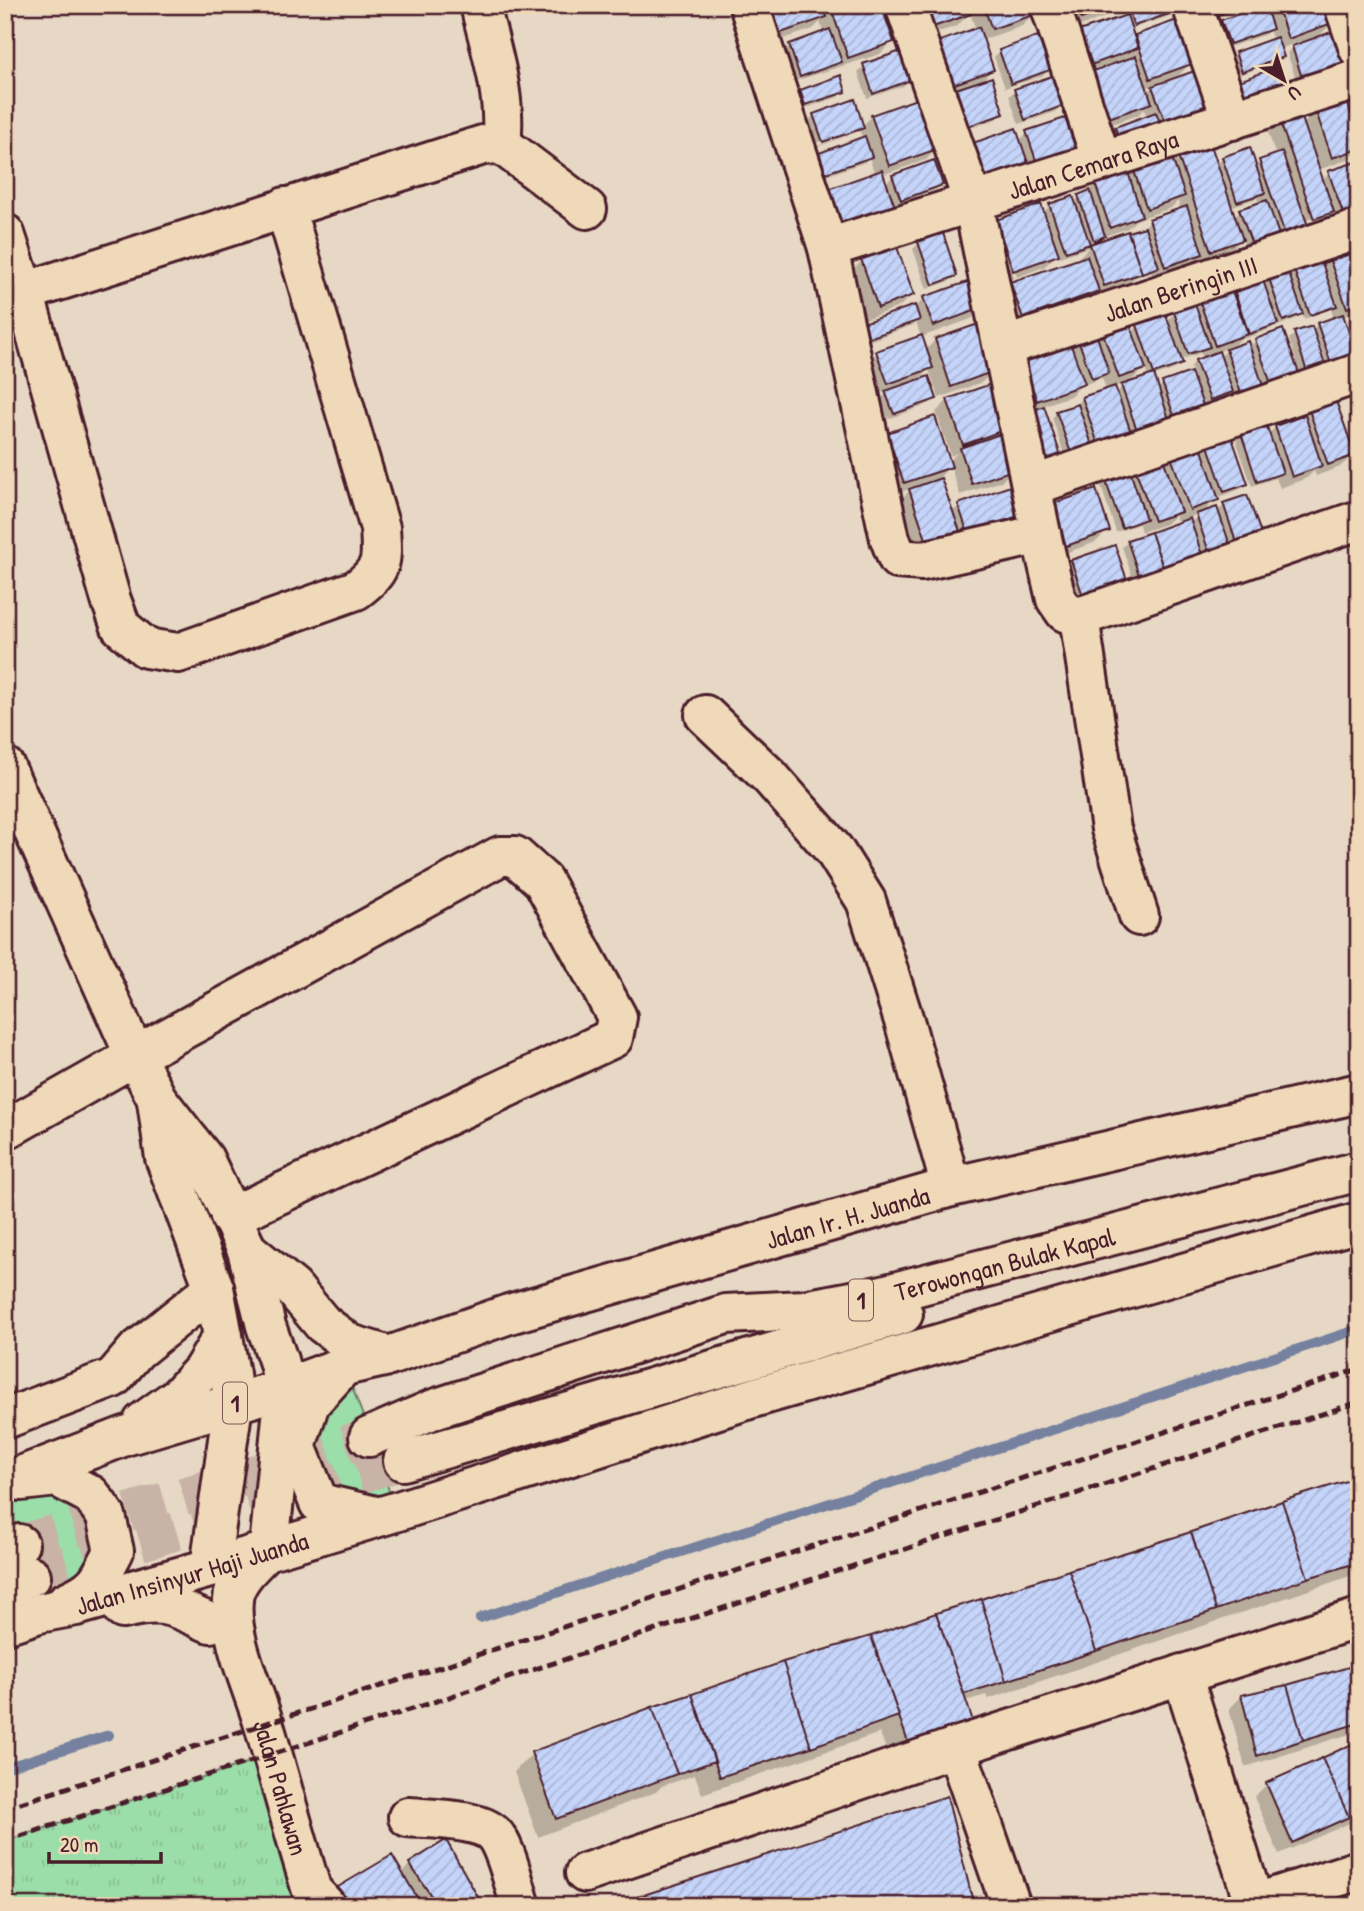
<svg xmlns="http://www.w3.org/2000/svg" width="1364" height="1911" font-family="'Patrick Hand',sans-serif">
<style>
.green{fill:#9cdea9;stroke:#737e6a;stroke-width:2}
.park{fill:url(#park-tufts);stroke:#737e6a;stroke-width:2}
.shadow{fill:#0003;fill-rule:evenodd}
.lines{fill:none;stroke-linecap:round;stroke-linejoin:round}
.stream{stroke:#74819f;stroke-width:10}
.building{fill:url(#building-hatch);stroke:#4a1f2b;stroke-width:2}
.highway-tunnel{stroke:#c8b3a6;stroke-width:38;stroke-dasharray:38 19;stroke-linecap:butt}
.minor-casing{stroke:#4a1f2b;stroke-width:44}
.major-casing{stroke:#4a1f2b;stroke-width:44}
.highway-casing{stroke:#4a1f2b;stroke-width:44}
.minor{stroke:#f0d9b8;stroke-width:38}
.major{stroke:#f0d9b8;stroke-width:38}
.highway{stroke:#f0d9b8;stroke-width:38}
.rail{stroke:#4a1f2b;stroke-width:5;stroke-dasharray:10 5;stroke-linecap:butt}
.labels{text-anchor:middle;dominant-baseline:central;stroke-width:7;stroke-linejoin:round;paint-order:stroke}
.shield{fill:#f0d9b8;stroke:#7c5755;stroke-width:2}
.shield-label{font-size:24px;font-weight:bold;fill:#4a1f2b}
.street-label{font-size:26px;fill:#4a1f2b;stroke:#f0d9b8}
</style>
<defs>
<pattern id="park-tufts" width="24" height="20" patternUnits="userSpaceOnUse" patternTransform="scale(1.75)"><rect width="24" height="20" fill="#9cdea9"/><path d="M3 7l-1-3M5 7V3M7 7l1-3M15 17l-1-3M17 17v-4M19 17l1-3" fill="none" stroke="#88be92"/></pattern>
<pattern id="building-hatch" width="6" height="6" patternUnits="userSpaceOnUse" patternTransform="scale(1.75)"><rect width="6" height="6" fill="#c5d4fa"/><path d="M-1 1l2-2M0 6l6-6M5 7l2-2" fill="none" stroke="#abb6d6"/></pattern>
</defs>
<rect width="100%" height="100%" fill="#e7d8c5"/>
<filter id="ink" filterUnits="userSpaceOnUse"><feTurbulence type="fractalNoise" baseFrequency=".0143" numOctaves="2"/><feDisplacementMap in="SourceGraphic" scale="14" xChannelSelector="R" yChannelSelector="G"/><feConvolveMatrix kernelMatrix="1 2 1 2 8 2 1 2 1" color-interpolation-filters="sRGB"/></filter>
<g filter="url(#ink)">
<path class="green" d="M344,1366L382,1466L395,1512L319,1503L310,1403Z
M57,1477L114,1551L39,1613L5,1498Z"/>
<path class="park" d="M271,1755L326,1906H5V1841Z"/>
<path class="shadow" d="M764,5L824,11L830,5H880L892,42L880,54L795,81L785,51L790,45L824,34L820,22L813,29L763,46Z
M902,5H1031L1034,14L1022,26L982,40L992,70L979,83L1002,114L996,119L963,131L951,96L958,90L940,96L976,30L970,13L957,26L915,40Z
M1060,5H1117L1105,17L1069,30Z
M1120,5H1170L1172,11L1167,17L1130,29L1133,38L1176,23L1190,64L1174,80L1209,104L1197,116L1115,147L1110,134L1116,128L1147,117L1144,109L1138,115L1091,131L1076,77L1124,18ZM1157,84L1147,93L1145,88Z
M1204,5H1252L1209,20Z
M1277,6L1333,22L1315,40L1343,63L1337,68L1297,82L1287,53L1299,42L1279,49L1282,57L1276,62L1236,76L1230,59L1236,53L1273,40L1269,30L1266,34L1224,49L1217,27L1222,21L1267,16Z
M1000,51L1048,70L1042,76L1005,88L994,57Z
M864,66L909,80L903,86L867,98L858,72Z
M801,91H844L838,97L800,110L795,97Z
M1015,91L1060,106L1055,112L1019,124L1009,96Z
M1316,111L1359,149L1349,159L1318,170L1322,180L1329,173L1359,218L1332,227L1328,216L1320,224L1247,252L1242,238L1229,252L1199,262L1197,257L1189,265L1153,278L1151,272L1134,278L1128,284L1092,296L1085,303L1010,329L999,296L1011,284L1079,261L1078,258L1089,247L1060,257L1059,253L1044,267L1017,277L1000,226H996L1014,278L1001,282L985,234L997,222L1042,213L1050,206L1074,202L1096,185L1133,166L1171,161L1178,154L1216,165L1223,158L1255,167L1260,162L1276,156L1268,132L1280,120L1302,125ZM1257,198L1259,204L1240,211L1233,217L1230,207ZM1178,201L1180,209L1150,221L1141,230L1095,244L1102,237L1128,228L1136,220L1171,208ZM1320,215V219L1306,224L1305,221Z
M814,115L862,126L872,116L938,148L926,160L882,175L885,184L893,176L941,185L935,190L893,205L875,175L869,157L865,162L820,178L814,160L820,154L863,139L858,128L816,143L808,121Z
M1064,120L1026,180L1019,141L1027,133Z
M858,132L817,147V146Z
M919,243L955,275L950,281L927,289L913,249Z
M896,249L912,295L899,307L865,319L849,273L862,261Z
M1359,254V311L1355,314L1359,313V353L1348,320L1356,312L1342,317L1355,357L1237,404L1233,390L1226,397L1202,406L1203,410L1065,457L1052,418L1057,412L1075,406L1083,398L1107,391L1102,378L1086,384L1075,352L1072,353L1083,384L1070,396L1042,406L1060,459L1010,368L1071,349L1079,340L1101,327L1131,334L1138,326L1166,321L1175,313L1195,309L1201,304L1232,294L1235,291L1263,286L1270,280L1287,274L1288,275L1294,269L1321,265L1329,256H1356ZM1331,309L1334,319L1318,324L1312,331L1295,334L1289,339L1296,360L1293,361L1256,340L1248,348L1230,349L1243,337V339L1271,329L1277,323L1278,326L1295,319L1302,313L1304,319ZM1230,347L1219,358L1217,352ZM1201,353L1203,359L1196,361L1190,367L1193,373L1163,384L1157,389L1153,377L1175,369L1181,364L1179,360ZM1145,368L1148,378L1128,384ZM1126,383L1116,393L1114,387Z
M924,299L983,307L971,319L921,337L925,351L935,340L995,370L982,382L939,398L929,370L916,382L935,398L929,404L888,419L881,399L889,390L875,395L865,365L877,353L921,337L916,322L913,325L863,343L864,324L914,309Z
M999,383L1014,468L1002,481L960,495L950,466L939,478L951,513L959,506L1027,512L1015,524L917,559L897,503L912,488L892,495L876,447L888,434L949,462L957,453L951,456L936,412L948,400Z
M1309,409L1353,455L1340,467L1316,476L1314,471L1307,478L1280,488L1276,478L1252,486L1236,440L1242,434H1268L1276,427L1298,419Z
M1208,444L1246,483L1240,489L1216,498L1202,514L1217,512L1224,505L1260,536L1134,582L1122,547L1128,542L1178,524L1175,515L1166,524L1141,532L1139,524L1116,532L1101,486L1106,481L1129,476L1136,469L1163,464L1171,456L1200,452ZM1199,514L1190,524L1188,518Z
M1053,506L1108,530L1096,542L1054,557Z
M1072,562L1113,595L1072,610L1060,574Z
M1359,1479V1573L988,1699L986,1695L965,1701L891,1763L880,1733L702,1794L695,1775L662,1786L656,1792L538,1837L514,1772L532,1754L937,1615Z
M1359,1666V1731L1245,1767L1229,1709L1241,1697L1288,1687Z
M1359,1763V1819L1279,1854L1254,1797L1267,1784Z
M410,1864L481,1906H322L339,1888L401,1874Z"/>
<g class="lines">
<path class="stream" d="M480,1618L1359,1329
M5,1768L109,1735"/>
</g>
<path class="building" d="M765,5H823L827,17L775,35Z
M830,5H881L894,42L848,58Z
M918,5H968L971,14L927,29Z
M983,5H1033L1036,14L992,29Z
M1076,5H1120L1081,19Z
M1127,5H1172L1174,12L1134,26Z
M1211,5H1245L1215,16Z
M1265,5L1273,29L1230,44L1221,20Z
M1277,5H1329L1335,22L1288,39Z
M1127,15L1138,48L1088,66L1076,32Z
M1177,20L1192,64L1150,79L1135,35Z
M979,27L994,70L952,85L937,42Z
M830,29L842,62L800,77L789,44Z
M1334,31L1345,63L1302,78L1292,46Z
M1038,36L1050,70L1011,84L999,50Z
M1277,37L1284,57L1242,72L1235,52Z
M901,51L911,80L873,94L863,64Z
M1136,56L1152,103L1103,120L1087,73Z
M1280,66L1287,86L1246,100L1239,81Z
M1200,69L1211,104L1165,121L1152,86Z
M841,75L846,92L805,105L800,90Z
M1052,76L1062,106L1025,120L1014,89Z
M992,77L1004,114L968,126L956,89Z
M922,97L940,148L889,166L871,115Z
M855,99L864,128L823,142L813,114Z
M1346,99L1359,135V149L1332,158L1315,109Z
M1156,112L1162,128L1121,143L1115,127Z
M1300,112L1334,212L1314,219L1279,119Z
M1065,118L1078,155L1039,169L1026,131Z
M1016,128L1031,172L985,188L970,144Z
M865,136L872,157L826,173L819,153Z
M1210,142L1243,240L1211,251L1177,153Z
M1250,147L1265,193L1237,202L1222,157Z
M1170,152L1185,196L1147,209L1132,165Z
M1282,152L1309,229L1286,237L1259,160Z
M934,160L943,185L901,200L892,175Z
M1359,161V211L1344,216L1328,171Z
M882,170L896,210L841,229L828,189Z
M1128,172L1142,216L1110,228L1095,183Z
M1090,190L1105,236L1094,241L1078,195Z
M1073,196L1090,244L1066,252L1049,204Z
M1267,200L1280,238L1253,247L1239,209Z
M1041,204L1059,255L1013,271L996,220Z
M1187,206L1203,254L1165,267L1149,219Z
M1145,227L1159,267L1142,273L1128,232Z
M1128,231L1142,273L1104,286L1090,244Z
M943,233L957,276L933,285L918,242Z
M1355,245L1359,257V304L1347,308L1328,255Z
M897,247L914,295L878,308L861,259Z
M1087,256L1099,291L1023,318L1010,282Z
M1320,257L1337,306L1310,315L1293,267Z
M1288,271L1303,314L1283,321L1269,278Z
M976,279L985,307L933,326L923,297Z
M1263,280L1278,324L1249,334L1234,290Z
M1232,291L1248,334L1215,346L1200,302Z
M1195,304L1210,347L1188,354L1174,312Z
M915,305L920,320L869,338L863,323Z
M1343,314L1357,358L1332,366L1317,323Z
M1166,315L1183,364L1154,374L1137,325Z
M1127,316L1146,369L1119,378L1100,325Z
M981,323L997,370L951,387L935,339Z
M1312,326L1325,365L1307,372L1294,332Z
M1283,329L1301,379L1273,389L1255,339Z
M1096,333L1109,373L1092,379L1078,339Z
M922,335L933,368L888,384L876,351Z
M1068,337L1085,384L1037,401L1021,354Z
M1248,341L1265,392L1243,399L1226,349Z
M1219,351L1233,392L1210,400L1195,360Z
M1191,372L1205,411L1176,421L1162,382Z
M1154,374L1171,425L1139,436L1121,385Z
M929,376L937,399L894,414L885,391Z
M1000,381L1015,426L963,445L947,399Z
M1115,386L1133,438L1100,450L1082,397Z
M1335,398L1355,455L1328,465L1308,407Z
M1078,404L1092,445L1071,453L1056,411Z
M1044,406L1062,459L1043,465L1025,413Z
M1305,415L1322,466L1292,477L1275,426Z
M935,416L952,467L904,483L887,433Z
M1266,424L1283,473L1257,482L1241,433Z
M1003,433L1016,469L972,484L960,448Z
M1231,435L1248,484L1224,492L1207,443Z
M1200,444L1219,500L1190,510L1170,454Z
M1163,458L1181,512L1154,521L1135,468Z
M1130,471L1146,519L1122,528L1105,479Z
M941,478L962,537L929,548L909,489Z
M1019,483L1029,512L968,534L958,504Z
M1096,489L1110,531L1066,546L1052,504Z
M1247,495L1262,536L1237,545L1223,503Z
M1217,507L1230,545L1209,552L1196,514Z
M1190,518L1203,558L1164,571L1151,532Z
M1151,532L1164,570L1140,578L1127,540Z
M1115,545L1128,583L1084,599L1071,560Z
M1359,1477V1562L1308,1578L1282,1501Z
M1282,1501L1308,1578L1216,1610L1191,1532Z
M1191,1532L1216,1610L1096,1651L1069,1570Z
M1069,1570L1096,1651L1006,1681L981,1599Z
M981,1599L1006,1681L964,1694L936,1613Z
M936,1613L974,1724L909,1745L871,1636Z
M871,1636L899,1716L811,1747L783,1662Z
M783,1662L811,1747L720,1777L692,1694Z
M1359,1664V1723L1303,1740L1287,1685Z
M1287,1685L1303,1740L1257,1756L1241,1695Z
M692,1694L715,1761L677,1774L652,1707Z
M652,1707L677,1774L556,1819L531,1752Z
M1352,1744L1359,1758V1813L1349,1817L1322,1758Z
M1322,1758L1349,1817L1292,1843L1266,1783Z
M947,1796L974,1906H610Z
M446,1840L483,1906H438L409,1863Z
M392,1855L422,1906H349L338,1887Z"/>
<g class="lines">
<path class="highway-tunnel" d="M19,1544L217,1486L369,1437
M31,1576L403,1461"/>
<g class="minor-casing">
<g id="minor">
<path d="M749,5L828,248L890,539L898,559L922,561L1041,534"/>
<path d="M905,5L973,202L1041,534L1056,599L1065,612L1079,617L1359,520"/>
<path d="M1050,5L1102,161"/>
<path d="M1192,5L1232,120"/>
<path d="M1344,5L1359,49"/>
<path d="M501,144L587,209"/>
<path d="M5,234L24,292L111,600L121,627L146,648L178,653L356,590C384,569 382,561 380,528L285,207"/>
<path id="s1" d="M828,248L1359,79"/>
<path d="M24,292L483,145L501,144C507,97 491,51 480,5"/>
<path id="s2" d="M1003,347L1359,229"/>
<path d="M1032,486L1359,373"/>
<path d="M1079,617L1111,829L1139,916"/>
<path d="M705,715L770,777L834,850L866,901L905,1024L951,1187"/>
<path d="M5,1130L135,1056L500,856H515L543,881L617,1017L613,1038L230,1217"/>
<path d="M5,1419L113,1378L136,1351L214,1288"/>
<path id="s3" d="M269,1548C256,1562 234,1579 233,1600C229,1640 253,1687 264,1725C280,1780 295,1836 312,1891L326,1906"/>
<path d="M1182,1674L1254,1903"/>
<path d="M956,1747L1011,1906"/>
<path d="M408,1817C430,1819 485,1818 497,1838C508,1855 514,1886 521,1906"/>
<path d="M585,1873L956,1747L1359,1618"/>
<path d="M1247,1906L1359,1870"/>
</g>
</g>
<g class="major-casing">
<path id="major" d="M5,767L135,1056L157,1099L204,1159L247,1250L266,1326L278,1360L285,1388L269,1548
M157,1101L165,1158L214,1288L230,1374L233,1404L210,1568"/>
</g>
<g class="highway-casing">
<g id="highway">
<path d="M247,1250L293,1288L323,1324L350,1344L389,1356"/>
<path d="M342,1368L310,1403L296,1446L319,1503L376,1516"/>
<path d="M143,1422L179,1396L202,1371L223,1336"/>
<path id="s4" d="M369,1437L434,1409L726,1314L804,1310L879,1296L1359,1171"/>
<path d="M403,1461L903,1314"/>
<path d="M21,1481L57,1477L91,1495L106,1516L114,1551C99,1580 97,1589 66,1602"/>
<path id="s5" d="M5,1482L125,1436L285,1388L344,1366L389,1356L509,1314L951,1187L1359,1093"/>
<path d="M5,1548L19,1544"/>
<path d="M5,1585L31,1576"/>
<path d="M123,1609C165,1599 172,1606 210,1623"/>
<path id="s6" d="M5,1624L39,1613L76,1606L210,1568L395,1512L756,1397L1359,1222"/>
</g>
</g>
<use href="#minor" class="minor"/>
<use href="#major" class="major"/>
<use href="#highway" class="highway"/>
<path class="rail" d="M5,1808L1359,1369
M5,1841L1359,1402"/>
</g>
</g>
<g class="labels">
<g class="shield">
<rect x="849" y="1279.5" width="24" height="41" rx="5"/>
<rect x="223" y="1382.5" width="24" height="41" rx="5"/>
</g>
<g class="shield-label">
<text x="861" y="1300">1</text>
<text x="235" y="1403">1</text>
</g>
<g class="street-label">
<text stroke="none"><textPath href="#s1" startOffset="278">Jalan Cemara Raya</textPath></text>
<text stroke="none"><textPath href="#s2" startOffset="187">Jalan Beringin III</textPath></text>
<text stroke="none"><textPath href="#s5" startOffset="884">Jalan Ir. H. Juanda</textPath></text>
<text stroke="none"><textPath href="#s4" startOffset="662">Terowongan Bulak Kapal</textPath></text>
<text stroke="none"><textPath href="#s6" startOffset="194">Jalan Insinyur Haji Juanda</textPath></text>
<text stroke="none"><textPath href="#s3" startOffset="259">Jalan Pahlawan</textPath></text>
</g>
</g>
<rect width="1364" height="1911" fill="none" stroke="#f0d9b8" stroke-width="28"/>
<rect x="14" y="14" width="1336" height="1883" fill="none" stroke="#4a1f2b" stroke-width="2.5" filter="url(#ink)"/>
<g transform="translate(1284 80) rotate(141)" stroke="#f0d9b8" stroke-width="5" paint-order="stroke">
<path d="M0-5L12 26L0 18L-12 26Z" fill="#4a1f2b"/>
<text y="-10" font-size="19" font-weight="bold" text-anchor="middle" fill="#4a1f2b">U</text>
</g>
<path d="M49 1852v10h112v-10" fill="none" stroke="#4a1f2b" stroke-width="3.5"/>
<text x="60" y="1852" font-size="21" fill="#4a1f2b" stroke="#f0d9b8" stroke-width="5" paint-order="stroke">20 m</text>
</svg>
